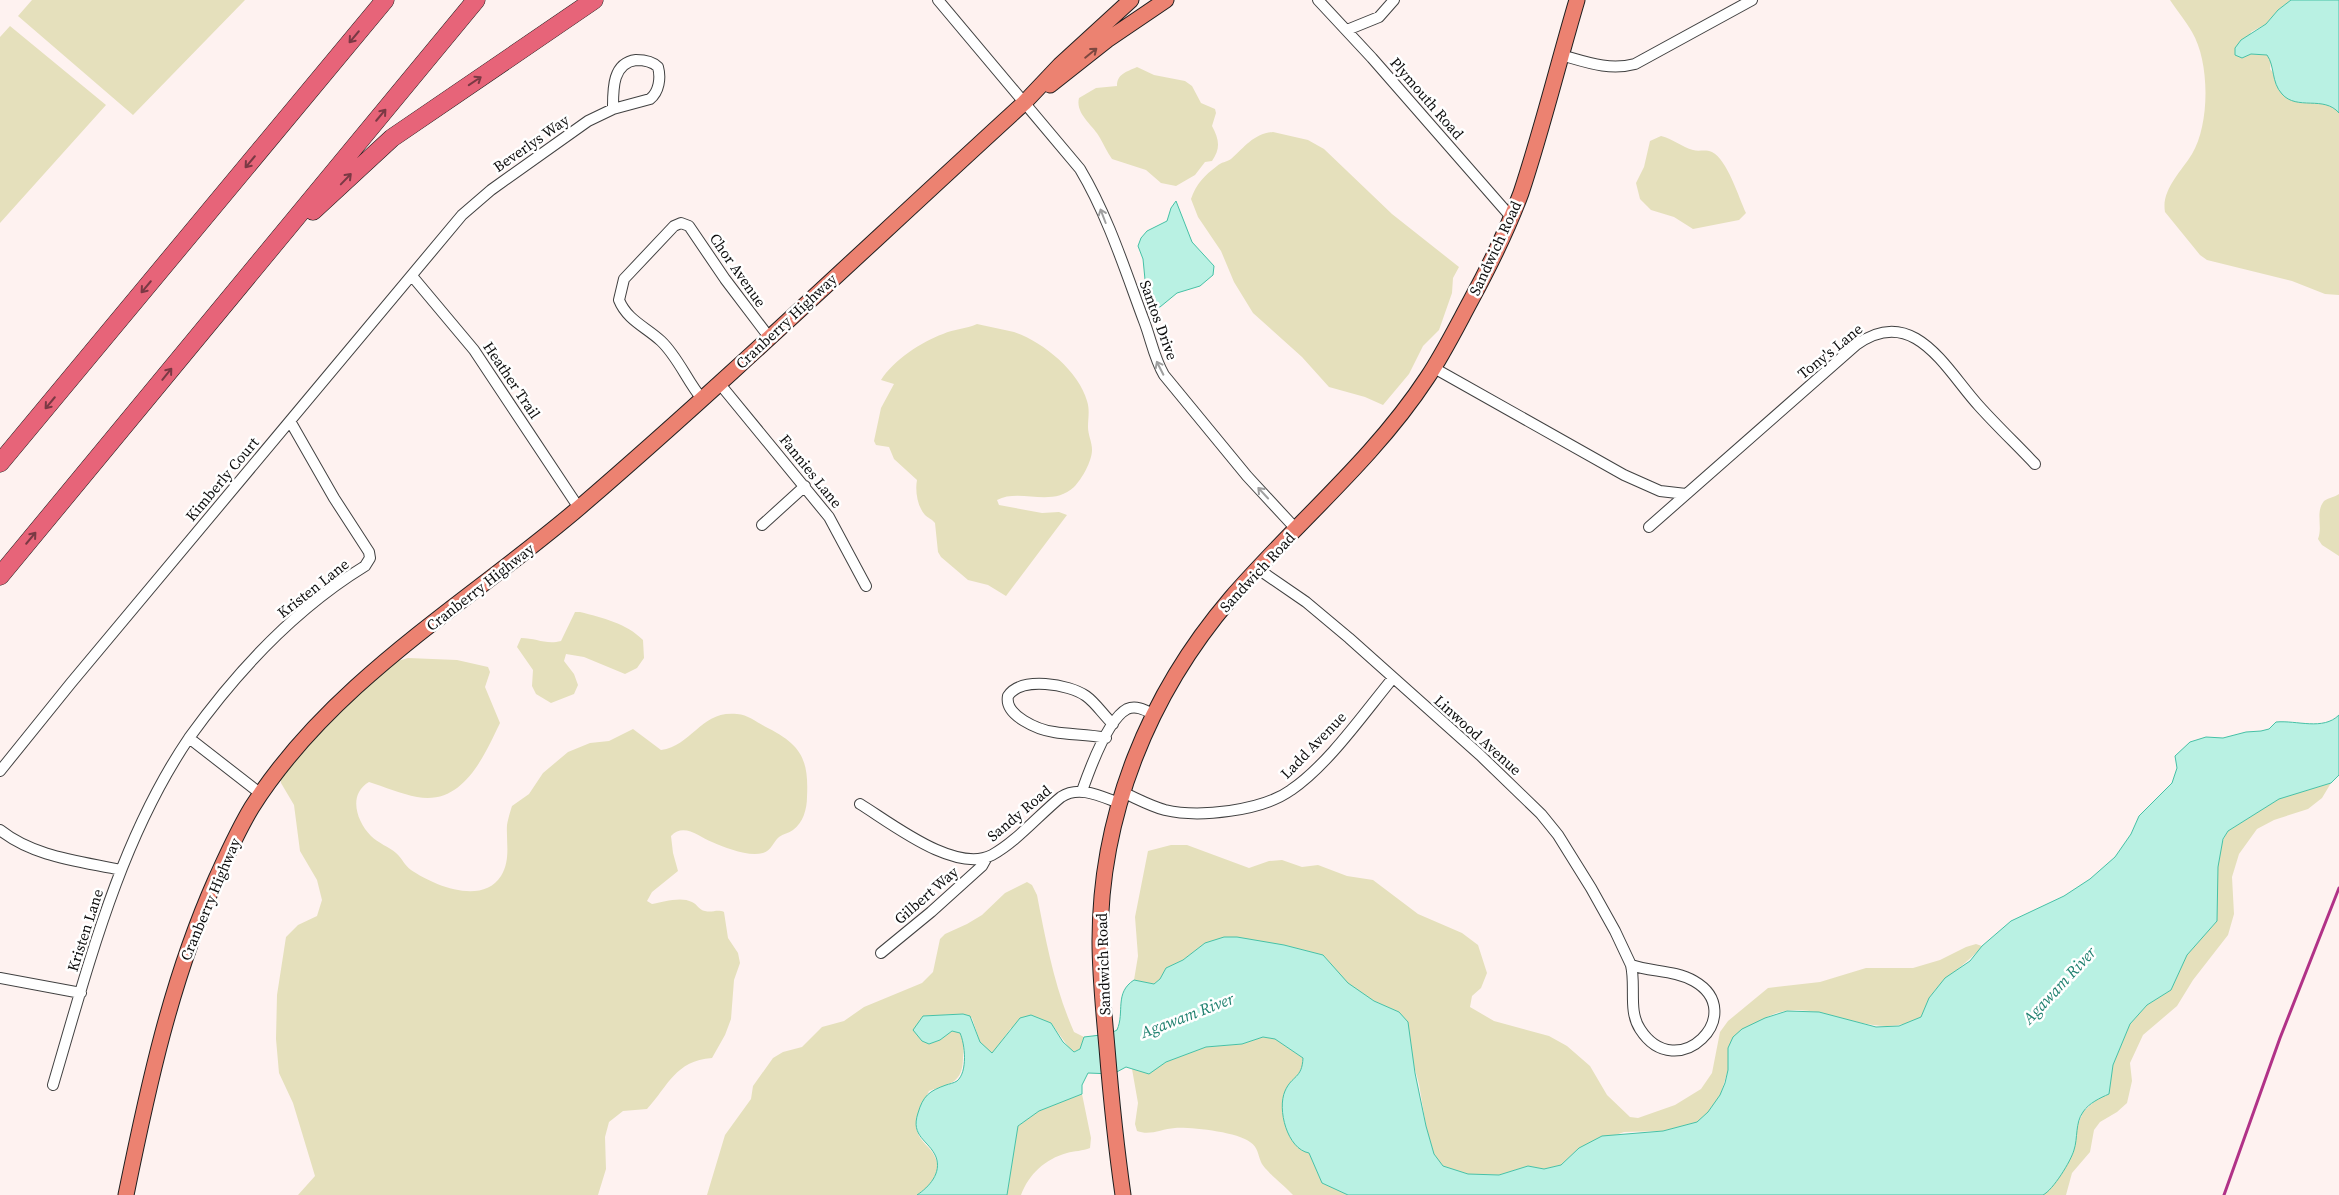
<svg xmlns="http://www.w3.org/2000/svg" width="2339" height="1195" font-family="'Source Serif 4',serif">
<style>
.green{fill:#e5e0bc}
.water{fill:#b9f1e3;stroke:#46c1a6}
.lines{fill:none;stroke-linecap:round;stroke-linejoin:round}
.street-casing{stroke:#414141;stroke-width:12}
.primary-casing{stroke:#1f1f1f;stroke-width:17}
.highway-casing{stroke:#1f1f1f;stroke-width:19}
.street{stroke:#fff;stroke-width:10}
.primary{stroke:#ec8271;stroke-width:15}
.highway{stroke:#e76479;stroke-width:18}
.rail{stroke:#b13287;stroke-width:3}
.oneway{stroke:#7a3944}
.oneway2{stroke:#7d4840}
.oneway3{stroke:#9f9f9f}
.labels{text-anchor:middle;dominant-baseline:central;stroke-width:5;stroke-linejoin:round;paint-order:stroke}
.street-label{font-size:15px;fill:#0e0e0e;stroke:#fff}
.water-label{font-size:16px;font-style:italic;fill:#1f806f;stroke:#fff}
</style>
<rect width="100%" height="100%" fill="#fef2f0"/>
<path class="green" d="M32,0H245L133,115L18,16Z
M2170,0H2291L2278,10L2266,24L2251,32L2242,58L2251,54L2267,55L2271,61L2270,69L2299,103C2313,102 2329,101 2339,113V295L2325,294L2292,281L2207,260L2200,255L2165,212C2161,190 2181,172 2192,154C2210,124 2210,62 2192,32C2186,21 2177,11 2170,0Z
M10,26L106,105L0,223V37Z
M1137,67L1154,75L1185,81L1192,86L1201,103L1215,109L1216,113L1212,126C1219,139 1221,148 1212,161L1205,162L1195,175L1176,186L1161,183L1146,170L1112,159C1107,152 1104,145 1100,138C1093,125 1075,114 1079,98L1096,88L1117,86C1117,74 1126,72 1137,67Z
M1273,132L1308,140L1324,149L1392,214L1459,267L1453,278L1452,293L1439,330L1423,346L1409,374L1383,405L1365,397L1329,387L1302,357L1253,313L1234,282L1221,251L1198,217L1191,199C1196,184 1205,175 1217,166C1221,162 1227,162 1231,159C1245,147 1253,134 1273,132Z
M1661,136C1673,139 1682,147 1693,150C1699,152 1705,149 1712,152C1727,159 1739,198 1746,213L1739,220L1693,229L1674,217L1651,210L1640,199L1636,183L1644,167L1650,141Z
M977,324C989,327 1002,329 1014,332C1042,341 1079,371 1087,401C1090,410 1088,418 1088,427C1088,435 1092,442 1092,450C1092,461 1082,479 1074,487C1052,508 1020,488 997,500L999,505L1042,513L1059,512L1067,515L1006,596L988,585L968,580L941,557L938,552L935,523C932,519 928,518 925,515C917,506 915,490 917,480L894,459L889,447L876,445L874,441L881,408L894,384L881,380C894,360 921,342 943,334C954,329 966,329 977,324Z
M2339,494V556L2322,545L2318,539C2323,527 2315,512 2324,501C2328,498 2335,497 2339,494Z
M575,612H580C603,618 626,623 643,640L644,658L637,668L625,674L584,657L566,654L564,661L574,674L578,685L574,694L551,703L536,694L532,686L533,670L517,647L521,638C536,638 546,645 561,641Z
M408,658L457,660L488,667L490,672L485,687L500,723C484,756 463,806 417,797C401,794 385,787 369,782C348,794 356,821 371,836C378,843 389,847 396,853C402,858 405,866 411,870C433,885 482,906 501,876C511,860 506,842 507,825C508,819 510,812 512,806L529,794L543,773L568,752L590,743L609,741L633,729L661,750C693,745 701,710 737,714C748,715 755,721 764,726C800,744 809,757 807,797C807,809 803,823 793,830C789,833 783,834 779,837C773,842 772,850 763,853C748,857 726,848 712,842C699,837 684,822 671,836L673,853L678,871L652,892L647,901L652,904C663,902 681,896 692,902C697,904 699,910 705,911C712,913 717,909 724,912L728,938L738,953L740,963L734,980L731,1019L725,1035L712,1058C675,1061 669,1085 647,1109L623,1111L609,1122L605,1137L606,1169L598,1195H298L315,1176L293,1103L279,1073L276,1039L277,995L286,937L298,925L317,916L322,900L317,880L300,851L294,805L281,783V768L331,714L391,663Z
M2331,783L2322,798L2308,809L2274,820L2257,829L2239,854L2232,877L2234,914L2228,935L2193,980L2177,1006L2143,1035L2130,1063L2132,1081L2127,1103L2117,1112L2100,1122L2094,1130L2090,1152L2072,1173L2066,1195H2043L2074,1151L2077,1127L2083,1112L2096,1100L2109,1094L2113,1065L2130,1024L2147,1005L2171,990L2187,955L2217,921C2217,893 2212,856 2228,831L2279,799Z
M1171,845H1187L1249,868L1269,861L1282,860L1302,867L1318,865L1347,876L1373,880L1418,914L1462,933L1478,945L1487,973L1481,988L1472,996L1470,1007L1494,1021L1549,1036L1567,1046L1590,1066L1607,1095L1630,1117L1638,1118L1675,1105L1701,1089L1712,1073L1720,1032L1728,1021L1768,988L1820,982L1866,968H1913L1940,960L1966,947L1976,944L1982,946C1968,964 1939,980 1929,999C1926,1005 1924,1011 1921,1017C1870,1047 1812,989 1764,1019C1751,1027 1740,1039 1728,1048V1070L1720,1096L1708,1112L1697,1122L1663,1131L1624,1132L1579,1148L1561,1165L1544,1169L1528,1166L1499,1175L1468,1174L1443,1166L1434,1154L1426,1126L1419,1084L1399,1012L1374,1001L1347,983L1323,955L1284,945L1205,943L1183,960L1166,968L1160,979L1154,984L1134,980L1138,956L1135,917L1148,851Z
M1027,882L1032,885L1037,895C1046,942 1055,989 1074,1032L1084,1037L1080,1049L1072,1052L1051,1023L1011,1028L992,1054L980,1042L972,1018L963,1014L923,1016L929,1044L940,1040L952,1031L960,1033C964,1041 964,1048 963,1056C963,1083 952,1083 929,1091C923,1104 914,1116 917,1131C920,1142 931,1147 935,1157C943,1173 929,1187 917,1195H707L725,1135L751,1099L753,1086L773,1058L783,1052L802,1047L822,1027L844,1021L864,1007L922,983L933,972L940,939L945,934L967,924L982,915L1005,893Z
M1263,1037L1275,1039L1303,1058L1302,1070L1286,1089L1309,1153L1322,1183L1348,1195H1293C1285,1186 1265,1171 1261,1162C1258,1155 1258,1147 1250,1142C1237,1132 1191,1127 1175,1128C1161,1129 1150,1136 1137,1131L1135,1124L1138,1103L1132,1069L1149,1073L1166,1062L1206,1047L1242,1044Z
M1082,1094L1091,1138L1090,1148C1083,1151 1074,1151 1067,1153C1045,1159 1029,1174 1021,1195H1007L1018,1126L1039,1111Z"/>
<path class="water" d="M2291,0H2339V113C2324,95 2297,111 2282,94C2271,82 2275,66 2267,55L2251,54L2242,58L2235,55V48L2241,40L2266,24L2278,10Z
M1176,201L1192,242L1214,266L1213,275L1200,286L1177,293L1160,307L1154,306L1147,300L1143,259L1138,246L1141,238L1147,231L1167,221L1171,208Z
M2339,715V775L2331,783L2279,799L2228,831L2223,839L2218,867L2217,921L2187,955L2171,990L2147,1005L2130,1024L2113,1065L2109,1094C2100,1098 2089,1103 2083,1112C2075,1123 2078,1138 2074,1150C2071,1161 2053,1190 2043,1195H1348L1322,1183L1309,1153C1287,1149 1277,1109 1285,1091C1292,1075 1302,1079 1303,1058L1275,1039L1263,1037L1242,1044L1206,1047L1166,1062L1149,1074L1126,1067L1113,1074L1088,1073L1082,1085V1094L1039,1111L1018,1126L1007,1195H917C929,1187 942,1173 936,1157C929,1140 910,1137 918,1113C923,1096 929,1091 946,1085C949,1084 954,1083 957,1081C968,1072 965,1044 960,1033L952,1031L940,1040L929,1044L922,1041L913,1030L923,1016L963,1014L970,1016L980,1042L992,1053L1020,1018L1031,1015L1051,1023L1063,1042L1074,1052L1080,1049L1084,1037L1109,1034L1117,1030C1125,1012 1114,993 1134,980L1154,984L1160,979L1166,968L1183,960L1205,943L1224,937H1237L1284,945L1323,955L1348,983L1374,1001L1399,1012L1408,1022L1415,1073L1426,1126L1434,1154L1443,1166L1468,1174L1499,1175L1528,1166L1544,1169L1561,1165L1579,1148L1602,1136L1663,1131L1697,1122L1708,1112L1720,1095L1725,1083L1728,1070V1048L1733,1037L1742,1029L1765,1018L1787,1011L1819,1012L1876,1027L1899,1026L1921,1017L1929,998L1945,978L1970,961L1982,946L2011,921L2064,896L2090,879L2115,857L2131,834L2139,816L2172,783L2177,768L2175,756L2190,742L2206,737L2223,738L2246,732L2261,731L2269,729L2276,722C2297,720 2323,731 2339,715Z"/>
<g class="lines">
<g class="street-casing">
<path id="street" d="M938,0L1080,169C1108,216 1125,270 1144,321C1151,339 1154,358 1164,375L1247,476L1296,529
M1318,0L1372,58L1511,217
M1347,30L1379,17L1394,0
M1561,55C1586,62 1609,71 1635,64L1752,0
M412,276L474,350L579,508
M1434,368L1624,475L1660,491L1686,494
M719,383L829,517L866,586
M702,399C687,381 678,357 661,341C646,327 627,320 619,300L624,279L674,226L681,223L689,226L725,279L769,337
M762,525L805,486
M1649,527L1856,345C1914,303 1946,370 1979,406C1997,426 2017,445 2035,464
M1258,569L1306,602L1349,638L1480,755L1541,814L1558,835L1591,888L1615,931L1631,965C1651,972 1675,970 1694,981C1750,1013 1677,1087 1640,1029C1628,1011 1636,986 1631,965
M1106,738C1089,734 1071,735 1054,732C1039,730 1004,716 1008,696C1021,676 1069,684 1086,696C1096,703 1104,716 1113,724
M0,771L71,683L462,215L491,190L588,121L613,109L650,99C659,92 661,78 658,67C652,61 644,60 636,60C612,63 613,90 613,109
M1082,791C1089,771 1108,719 1127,709C1136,705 1145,710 1153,714
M1122,792C1136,798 1150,806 1165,810C1199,818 1262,811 1291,790C1328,765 1364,713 1393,678
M261,794L189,738C237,671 295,609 365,566L370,558L369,552L334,498L290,421
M860,804C891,823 955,874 992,855C1016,842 1039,815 1061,797C1079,785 1100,796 1119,803
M0,830C34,857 79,861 121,870
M881,953L931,912L982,866L987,857
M0,978L81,993
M53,1085C88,967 119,841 189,738"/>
</g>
<g class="primary-casing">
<path id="primary" d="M1050,85L1107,40L1166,0
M126,1195C148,1087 171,980 216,879C227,855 238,830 252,807C332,681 469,602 580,507C732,376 876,238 1024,103L1060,65L1131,0
M1123,1195C1116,1146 1111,1097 1107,1048C1104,1013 1100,977 1100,941C1100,814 1149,694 1231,598C1294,525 1374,459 1427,378C1443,354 1456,328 1470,302C1489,267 1507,231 1521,193C1542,130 1558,64 1577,0"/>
</g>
<g class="highway-casing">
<path id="highway" d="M313,211L392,138L594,0
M0,463L385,0
M0,576L476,0"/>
</g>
<use href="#street" class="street"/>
<use href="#primary" class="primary"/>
<use href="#highway" class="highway"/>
<path class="rail" d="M2224,1195L2280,1038L2339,888"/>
</g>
<defs><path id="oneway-shaft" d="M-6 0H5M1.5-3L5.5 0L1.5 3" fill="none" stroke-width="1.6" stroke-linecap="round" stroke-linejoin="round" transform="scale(1.25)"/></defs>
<g class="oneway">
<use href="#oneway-shaft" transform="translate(354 37) rotate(130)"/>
<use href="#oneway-shaft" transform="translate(475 81) rotate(-34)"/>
<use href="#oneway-shaft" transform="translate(381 115) rotate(-50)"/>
<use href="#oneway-shaft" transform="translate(250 162) rotate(130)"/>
<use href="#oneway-shaft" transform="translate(346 179) rotate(-46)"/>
<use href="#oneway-shaft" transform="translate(146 287) rotate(130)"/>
<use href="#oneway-shaft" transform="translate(167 374) rotate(-51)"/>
<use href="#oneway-shaft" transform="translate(50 403) rotate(130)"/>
<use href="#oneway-shaft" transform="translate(31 538) rotate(-50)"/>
</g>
<use class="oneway2" href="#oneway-shaft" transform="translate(1091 53) rotate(-39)"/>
<g class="oneway3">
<use href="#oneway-shaft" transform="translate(1103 216) rotate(-111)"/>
<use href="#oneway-shaft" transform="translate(1160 368) rotate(-117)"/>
<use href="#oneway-shaft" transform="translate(1263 493) rotate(-133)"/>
</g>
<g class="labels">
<g class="street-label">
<text transform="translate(1427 98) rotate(49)">Plymouth Road</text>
<text transform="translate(531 143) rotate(-35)">Beverlys Way</text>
<text transform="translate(1495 248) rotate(-65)">Sandwich Road</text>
<text transform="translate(738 270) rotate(55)">Chor Avenue</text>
<text transform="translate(1159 320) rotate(70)">Santos Drive</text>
<text transform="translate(786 321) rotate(-43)">Cranberry Highway</text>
<text transform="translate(1830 351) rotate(-39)">Tony's Lane</text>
<text transform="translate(512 380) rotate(56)">Heather Trail</text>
<text transform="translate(811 471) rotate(51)">Fannies Lane</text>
<text transform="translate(222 479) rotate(-50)">Kimberly Court</text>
<text transform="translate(1257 572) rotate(-47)">Sandwich Road</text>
<text transform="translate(480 587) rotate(-38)">Cranberry Highway</text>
<text transform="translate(313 588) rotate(-38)">Kristen Lane</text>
<text transform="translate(1478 735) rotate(42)">Linwood Avenue</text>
<text transform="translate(1313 745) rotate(-46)">Ladd Avenue</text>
<text transform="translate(1019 813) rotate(-40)">Sandy Road</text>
<text transform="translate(926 895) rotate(-41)">Gilbert Way</text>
<text transform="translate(210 899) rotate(-67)">Cranberry Highway</text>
<text transform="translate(85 930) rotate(-72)">Kristen Lane</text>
<text transform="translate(1103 964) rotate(-92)">Sandwich Road</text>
</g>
<g class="water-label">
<text transform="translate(2059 985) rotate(-47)">Agawam River</text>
<text transform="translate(1187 1015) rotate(-21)">Agawam River</text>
</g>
</g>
</svg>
